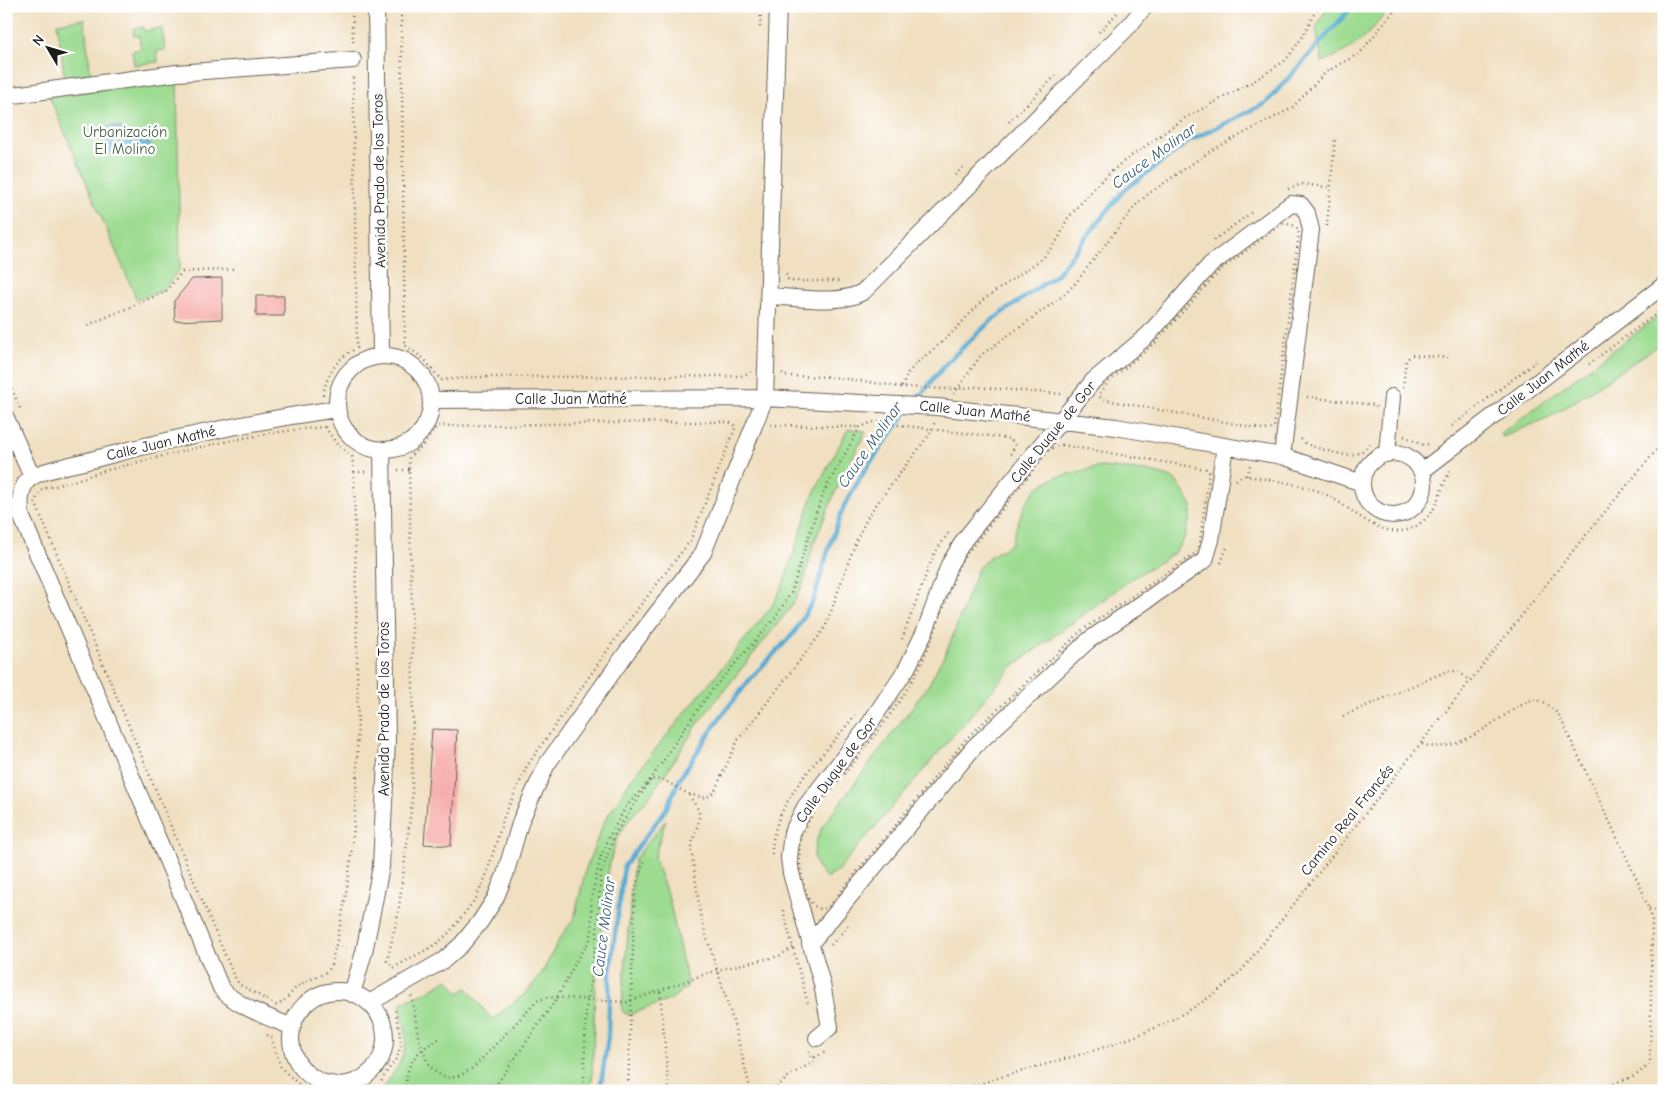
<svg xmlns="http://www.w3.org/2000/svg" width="1670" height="1097" font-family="'Comic Neue',sans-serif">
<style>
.green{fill:#9cdb90;stroke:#5c7c56}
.water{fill:#57abd3;stroke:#3a6478}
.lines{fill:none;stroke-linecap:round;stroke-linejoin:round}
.stream{stroke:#57abd3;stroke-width:4.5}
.building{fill:#f6acaa}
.minor-casing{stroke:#666055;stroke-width:18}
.path{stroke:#666055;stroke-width:2.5;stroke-dasharray:1 4;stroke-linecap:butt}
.minor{stroke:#fff;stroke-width:16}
.labels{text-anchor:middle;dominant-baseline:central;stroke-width:5;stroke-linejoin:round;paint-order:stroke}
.park-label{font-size:15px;fill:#495f45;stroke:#fff}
.street-label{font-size:15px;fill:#1c1c1c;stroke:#fff}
.water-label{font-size:16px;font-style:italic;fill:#375c6e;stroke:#fff}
</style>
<rect width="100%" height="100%" fill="#fff"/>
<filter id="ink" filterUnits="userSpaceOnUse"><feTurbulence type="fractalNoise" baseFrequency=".02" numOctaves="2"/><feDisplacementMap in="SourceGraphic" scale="10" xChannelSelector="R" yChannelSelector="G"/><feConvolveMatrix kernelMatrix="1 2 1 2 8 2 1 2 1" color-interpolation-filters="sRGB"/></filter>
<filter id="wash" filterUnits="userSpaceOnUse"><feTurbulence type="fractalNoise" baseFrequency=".0096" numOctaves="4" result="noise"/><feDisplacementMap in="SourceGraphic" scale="20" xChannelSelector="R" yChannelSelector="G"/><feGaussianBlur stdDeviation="1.12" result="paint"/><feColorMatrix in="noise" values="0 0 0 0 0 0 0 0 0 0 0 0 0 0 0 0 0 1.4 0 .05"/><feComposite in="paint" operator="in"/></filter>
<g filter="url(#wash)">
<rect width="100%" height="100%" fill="#f0dfc0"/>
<path class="green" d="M1328,6H1391C1367,37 1359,47 1322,62L1316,28Z
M84,19L91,76L65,80L57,23Z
M143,27L144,31L162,28L165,50L157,51L158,62L134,65L132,51L141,49L139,36H134L133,29Z
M177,80L180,269L163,290L137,300L49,96Z
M1664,312V342L1554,415L1503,437L1500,434Z
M848,429L866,431L837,488L813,545L803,585L791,607L701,719L671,765L647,800L630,818L616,840L609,866L595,990L592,1082L587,1091H385L384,1087C408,1053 410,1046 400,1004L403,1002L425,993L448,979L459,993L467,988L492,1020L529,990L543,971L560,938L574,919L586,868L604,822L629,782L772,606L783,585L813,495Z
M1101,467L1147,471L1170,477L1177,482L1192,506L1190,520L1183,541L1173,554L1134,577L1012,667L837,871L827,878C808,863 813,846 822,827L928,686L949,646L978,568L988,558L1011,544C1030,481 1038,479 1101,467Z
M666,820L654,858L669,899L688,986L670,1000L628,1015L622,1011V1005L634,860Z"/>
<path class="water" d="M111,126L120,127L129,139L142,138L148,141L151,147L149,153L143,157L131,151C125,151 121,156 115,156C99,155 99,132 111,126Z"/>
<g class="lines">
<path class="stream" d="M916,401L947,362L991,321L1056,275L1123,191L1191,140L1266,103L1353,6
M600,1091L608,1037L610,972L624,866L666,809L680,778L719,719L751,678L794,633L814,599L829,547L844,506L865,470L909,409"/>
</g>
<g id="blocks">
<path class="building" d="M222,278V319L175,321L174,301L192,279Z
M256,296H284V316H256Z
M432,729L457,730L451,846L424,844Z"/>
</g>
</g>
<g filter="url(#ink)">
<use href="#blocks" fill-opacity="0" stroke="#666055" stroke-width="1"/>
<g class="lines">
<g class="minor-casing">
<path id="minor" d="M376,6L381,355
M6,96L177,73L353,60
M769,296C795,297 842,306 864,291L1129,26L1145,6
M337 403a47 47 0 1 1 94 0a47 47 0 1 1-94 0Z
M431,400L765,398L937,407L1116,427L1282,456L1362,483
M6,418L32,477
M1362 484a31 31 0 1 1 62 0a31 31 0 1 1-62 0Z
M1387,453L1392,397
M1422,471L1664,285
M810,944L974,747L1089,640L1205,560L1211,540L1225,446
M291 1038a47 47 0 1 1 94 0a47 47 0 1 1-94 0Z
M352,994L364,952L381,867L387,740L382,450
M369,1003L444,960L461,945L480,922L495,899L505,875L521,820L547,764L627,652L703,553L765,398L778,6
M292,1027C271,1018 235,1006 221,988L21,515C20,503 19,485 32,477C42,470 77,464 91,460C172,438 253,421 336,409
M817,1038L830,1027L822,984L791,873L789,858L792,833L805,807L866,729L907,668L925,631L949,565L964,540L1093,381L1148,335L1210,265L1291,204L1301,205L1307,213L1311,230L1282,456"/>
</g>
<path class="path" d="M352,6L353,45
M401,6L405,345L424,359L441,380L478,377L741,376L751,372
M760,27L761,8
M1099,32L1119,11
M1009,122L1056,75
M955,175L966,165
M1288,189L1302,184L1332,188
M1283,223L1296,226L1299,234L1274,428L1268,430L1101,399L1099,395L1108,382L1156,342L1220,270Z
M1327,226L1335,140
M1214,240L1252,212
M786,274L788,279L793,281H841
M88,325L165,292L182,272L234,269
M1589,364L1664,308
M782,373L786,376L833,377L902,387L949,389L975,387L1061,394
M6,375L21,411
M902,387L908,373L918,362L947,338L983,300L1043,258L1059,238L1067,219L1097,185L1120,164L1185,118L1254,81L1286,60L1303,36L1318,6
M1403,387L1406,360L1412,355L1451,358
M954,394L981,355L1060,298L1074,285L1135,206L1147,195L1212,150L1292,108L1326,72L1360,53L1398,6
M323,395C327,373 337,358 357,348L353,75
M1307,397L1375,405L1376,407
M665,422H729L736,426L690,541L623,628L527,766L504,817L486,876L476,898L450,932L435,945L393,968L387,961L398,915L412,802L413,693L409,457L423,445L437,426Z
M771,425L860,427
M1452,426L1539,359
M325,427L336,443L352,457L354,472C355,534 356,596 357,658C359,762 358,866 330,968C323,977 309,978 300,985C291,990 286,1003 276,1005L239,984L233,974L35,502L39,492L45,488C69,484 91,474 115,468C183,451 255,432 325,427Z
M1404,436L1424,445L1431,444
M1301,439C1306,445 1314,447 1322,449C1341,455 1358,461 1371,442
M1062,445L1206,469L1209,472L1208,482L1199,548L1196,553L1081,631L967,738L829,906C804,922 797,858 800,842C802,831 809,820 815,811C850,764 893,719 920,666C935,634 946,600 958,567L964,557L1048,451L1054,447Z
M398,470H409
M354,472H367
M1247,476L1250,465
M1236,480L1243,475L1247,476C1271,480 1295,483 1318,491C1350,502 1386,553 1423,521C1441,507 1439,486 1452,469
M1221,563L1227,547
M902,639L933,556L949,532
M1343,716L1447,671H1458L1470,681
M1422,744C1461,758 1500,712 1534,699L1546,703L1559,715L1642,890L1652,919L1650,1064L1635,1076L1592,1091
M689,795L699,811V820L691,847L701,919L732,1017L751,1091
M772,854C771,801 825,755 855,715
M1649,908L1664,914
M783,910L808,1004
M831,945L849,925
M336,946L350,949
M660,992L669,1091
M411,996C416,1009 415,1025 419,1039C428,1072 444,1091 475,1066L538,1000L549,997L627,1002L717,970L779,956L794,947
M267,1035L271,1037L281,1068L306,1091
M809,1051L811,1058L815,1057
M381,1091C377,1080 392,1067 397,1057C405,1040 396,1024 395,1007
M406,1091C405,1061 418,1050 442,1037
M492,1091L557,998L580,954L589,942L592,932L591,900L601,856L611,833L626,807L651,779L664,780L688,794L706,798L714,792L738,740L825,628L856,541L869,514L929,435L935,422
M579,1091L584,1080L586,1011L597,933L601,874L615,834L686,726L712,690L775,618L791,593L817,510L827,486L860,427L873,422L1005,438L1010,439L1015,445L1010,456
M628,1091L635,888L645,858
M773,1091L790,1075L814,1062L815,1057L826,1052
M959,1091C1060,1054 1161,1048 1242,970L1579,543L1664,441"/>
<use href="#minor" class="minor"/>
</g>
</g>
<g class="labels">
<g class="park-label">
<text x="125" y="132">Urbanización<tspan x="125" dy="17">El Molino</tspan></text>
</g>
<g class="street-label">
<text transform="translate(379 181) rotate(-91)">Avenida Prado de los Toros</text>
<text transform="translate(1543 378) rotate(-38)">Calle Juan Mathé</text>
<text x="571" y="399">Calle Juan Mathé</text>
<text transform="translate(975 411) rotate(6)">Calle Juan Mathé</text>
<text transform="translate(1053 432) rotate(-51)">Calle Duque de Gor</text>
<text transform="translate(161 443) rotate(-13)">Calle Juan Mathé</text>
<text transform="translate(384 709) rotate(-90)">Avenida Prado de los Toros</text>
<text transform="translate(836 770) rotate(-54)">Calle Duque de Gor</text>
<text transform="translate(1347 820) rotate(-51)">Camino Real Francés</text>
</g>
<g class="water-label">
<text transform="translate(1154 156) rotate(-36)">Cauce Molinar</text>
<text transform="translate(870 445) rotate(-55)">Cauce Molinar</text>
<text transform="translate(604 927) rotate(-83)">Cauce Molinar</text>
</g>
</g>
<rect width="1670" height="1097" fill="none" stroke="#fff" stroke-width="25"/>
<g transform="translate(48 48) rotate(308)" stroke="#ffffff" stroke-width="4" paint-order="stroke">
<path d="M0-4L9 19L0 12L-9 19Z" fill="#1c1c1c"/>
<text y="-8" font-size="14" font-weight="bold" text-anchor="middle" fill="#1c1c1c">N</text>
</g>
</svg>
